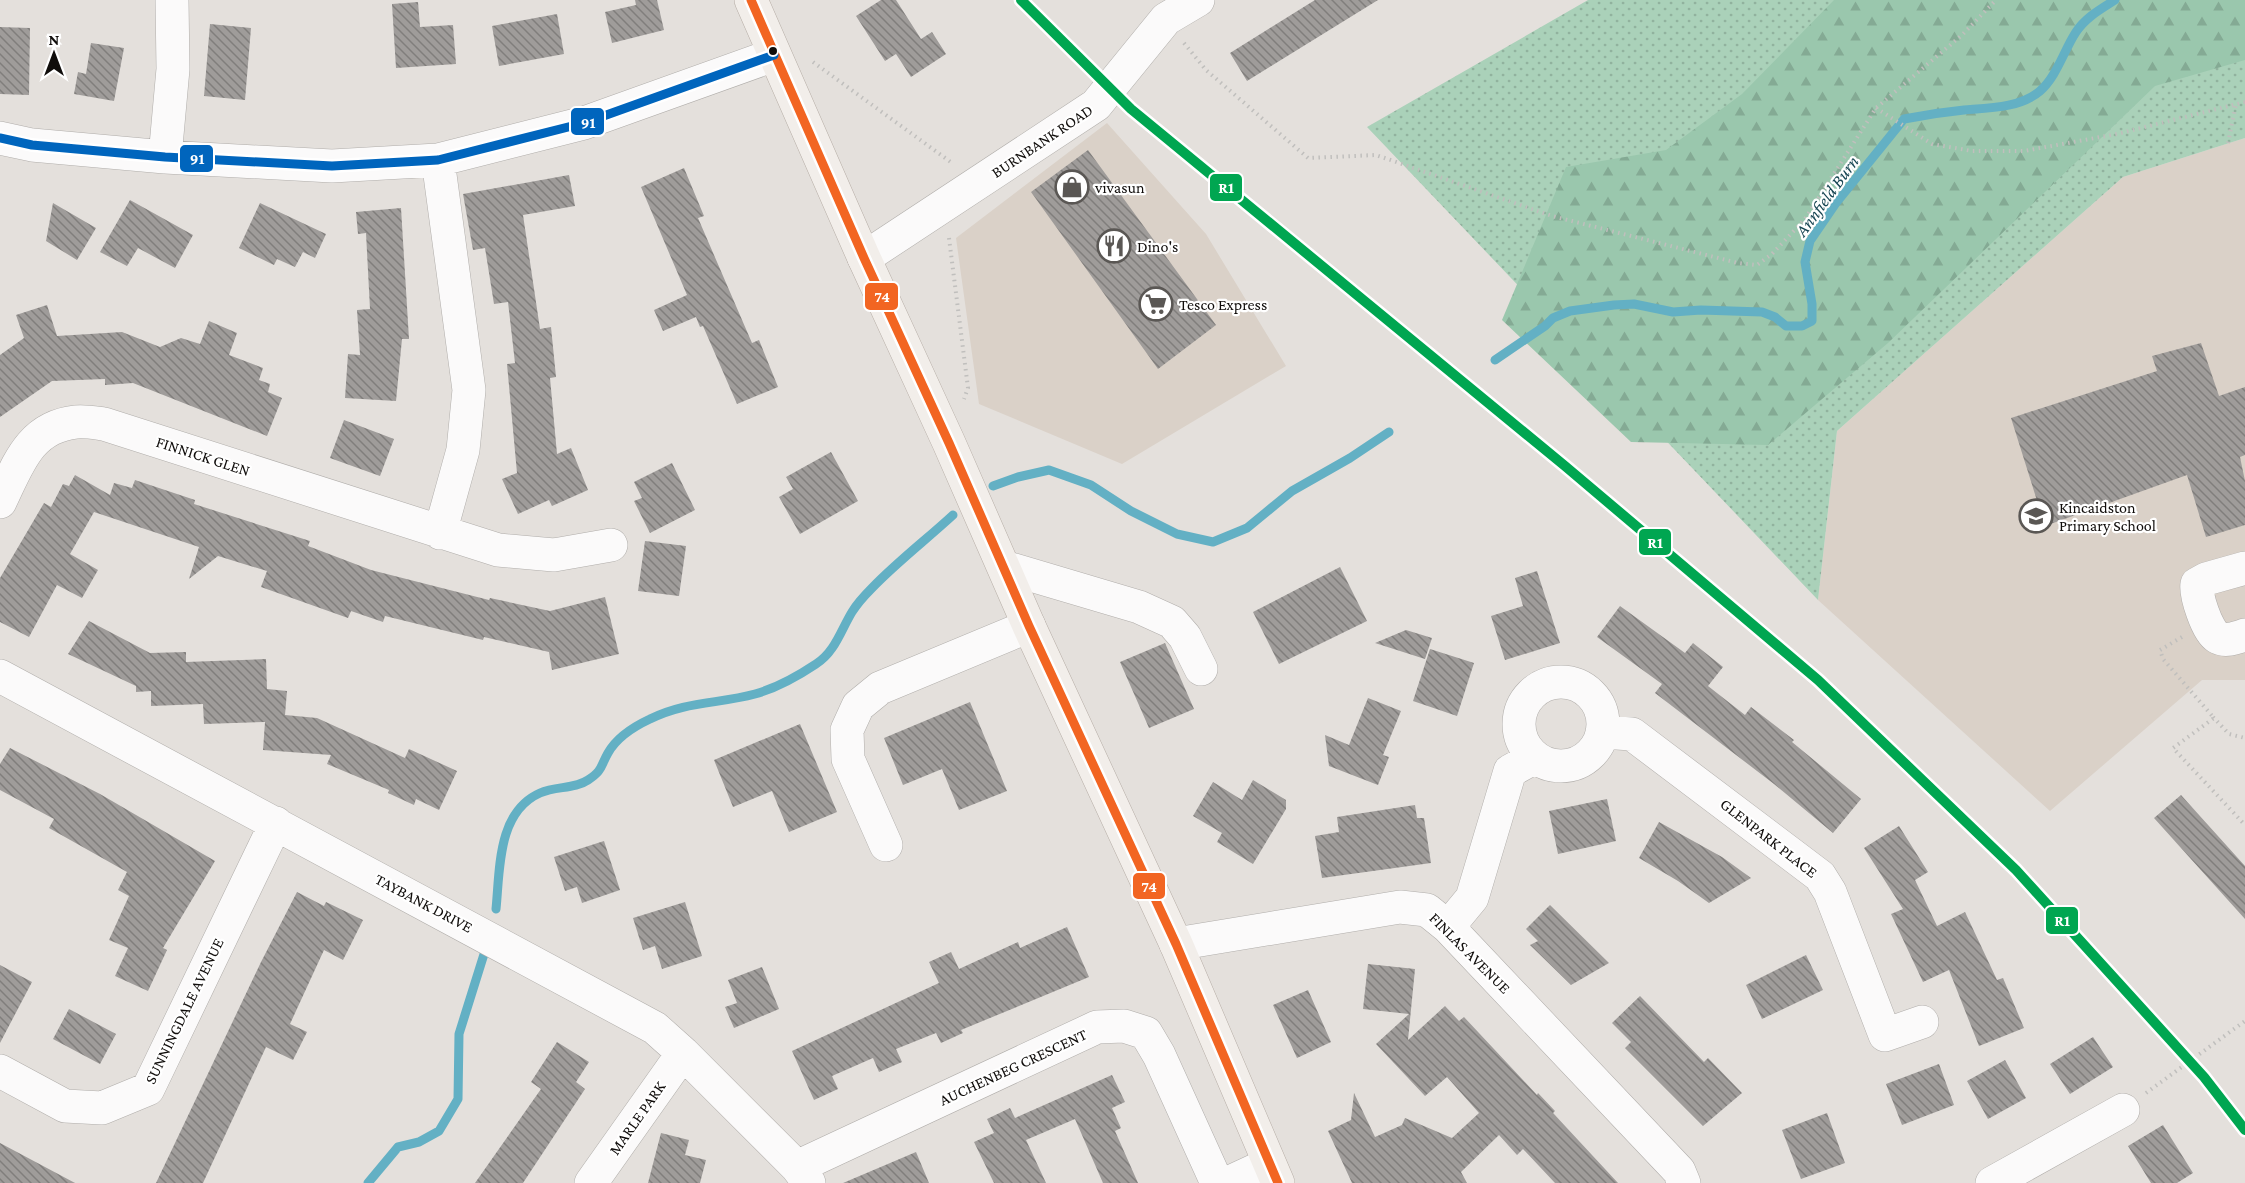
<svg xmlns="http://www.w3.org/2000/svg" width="2245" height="1183" font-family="'Crimson Pro',serif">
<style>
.built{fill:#dad1c8}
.grass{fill:url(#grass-dots)}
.forest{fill:url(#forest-firs)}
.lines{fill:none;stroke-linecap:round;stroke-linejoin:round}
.stream{stroke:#63b0c4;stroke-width:9}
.building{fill:url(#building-back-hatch)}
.minor-casing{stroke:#b0adaa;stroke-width:34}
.major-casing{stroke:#b6ada6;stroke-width:34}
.path{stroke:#c0bfbd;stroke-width:4;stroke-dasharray:1.5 4.5;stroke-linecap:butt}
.minor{stroke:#fbfafa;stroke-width:33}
.major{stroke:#f2eeea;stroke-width:33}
.bus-1-casing{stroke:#fff;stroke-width:14}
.bus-2-casing{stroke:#fff;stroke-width:14}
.bus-1{stroke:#f26522;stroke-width:9}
.bus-2{stroke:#0065bd;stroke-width:9}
.rail-1-casing{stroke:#fff;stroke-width:15}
.rail-1{stroke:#00a651;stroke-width:10}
.bus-dot{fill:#100d0b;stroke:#fff;stroke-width:2}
.labels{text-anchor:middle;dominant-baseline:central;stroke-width:4.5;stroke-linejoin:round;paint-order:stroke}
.street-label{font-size:16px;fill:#100d0b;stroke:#fff}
.poi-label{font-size:16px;fill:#100d0b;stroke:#fff;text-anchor:start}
.water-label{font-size:18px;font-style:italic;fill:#184653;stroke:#fff}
.line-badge{stroke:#fff;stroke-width:2}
.badge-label{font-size:16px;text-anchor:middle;font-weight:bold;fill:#fff}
</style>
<defs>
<pattern id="grass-dots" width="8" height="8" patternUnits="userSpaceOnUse" patternTransform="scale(1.5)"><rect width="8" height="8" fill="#aad1b9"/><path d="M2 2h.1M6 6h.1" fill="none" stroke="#91b29e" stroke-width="1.8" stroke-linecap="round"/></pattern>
<pattern id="forest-firs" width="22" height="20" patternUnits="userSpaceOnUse" patternTransform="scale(1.5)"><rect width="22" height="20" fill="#9ac7ad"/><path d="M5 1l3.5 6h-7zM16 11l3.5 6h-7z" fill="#84aa94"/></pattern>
<pattern id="building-back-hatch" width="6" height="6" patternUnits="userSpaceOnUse" patternTransform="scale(1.5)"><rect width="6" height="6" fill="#9f9c9a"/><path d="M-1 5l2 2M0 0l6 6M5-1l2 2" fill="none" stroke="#807e7c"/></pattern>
</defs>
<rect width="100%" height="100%" fill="#e4e0dc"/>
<path class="built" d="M1107,123L1206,234L1286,366L1122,464L979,404L956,238Z
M2245,138V680H2202L2050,811L1818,600L1837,431L2123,177Z"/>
<path class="grass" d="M1588,0H2245V138L2123,177L1837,431L1818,600L1367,127Z"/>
<path class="forest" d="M1834,0H2245V60L2155,86L1888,343L1768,445L1631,442L1502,320L1566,167L1666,150L1742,94Z"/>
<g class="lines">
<path class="stream" d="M1495,360L1545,326L1553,318L1570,311L1614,305L1634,304L1673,312L1701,310L1762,312L1775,317L1786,326H1802L1812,321V304L1805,262L1810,241L1836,203L1904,119C1924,115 1944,112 1964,110C1989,108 2020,108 2040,91C2057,76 2064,50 2076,32C2086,17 2101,9 2115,0
M993,486L1018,477L1049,470L1091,485L1131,511L1177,534L1213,542L1247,528L1292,491L1350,458L1389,432
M496,909C500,870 497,812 540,793C556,786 575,789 588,780C603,770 600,767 608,753C617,737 635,726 650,719C686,701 719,704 755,694C777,688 798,676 816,664C835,652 841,630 852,612C857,604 865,595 872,588C897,562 927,539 953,515
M368,1183L398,1147L419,1142L439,1131L458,1099L459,1034L485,951"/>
</g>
<path class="building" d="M635,0H657L664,30L612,43L605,12L636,5Z
M881,0H896L921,39L932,32L946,54L911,77L896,54L885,61L856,16Z
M1315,0H1378L1247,81L1230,53Z
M418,2L420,27L453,25L456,64L396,68L392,4Z
M557,14L564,54L499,66L492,26Z
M210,24L251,28L245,100L204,96Z
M0,27L30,28L29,95L0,94Z
M91,43L124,48L114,101L74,94L78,72L86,74Z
M1088,150L1216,325L1158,369L1031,192Z
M684,168L704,216L698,218L752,343L759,340L778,387L737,404L703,326L700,327L696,317L663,331L654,310L687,295L641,187Z
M569,175L575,206L523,215L540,329L551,327L556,377L550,378L557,454L571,448L588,490L552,506L549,500L518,514L502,479L517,473L507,364L515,363L508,302L494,304L485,248L473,250L463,194Z
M130,200L193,235L175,268L138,248L127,266L100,252Z
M53,203L96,228L77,260L46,241Z
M260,203L326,234L315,258L303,252L295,267L277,259L274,265L239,248Z
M401,208L409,339H402L396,401L345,398L348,354L360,355L357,310L370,309L366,233L358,234L356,212Z
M47,305L57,336L122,332L160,347L181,338L200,344L209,321L237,333L229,355L263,368L259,380L270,384L268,392L282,398L267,436L133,383L105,385V379L52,381L0,417V355L24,338L16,315Z
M2201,343L2219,396L2245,387V455L2240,457L2245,481V525L2206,537L2187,475L2045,526L2011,418L2157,371L2152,356Z
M344,420L394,439L380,476L330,458Z
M831,452L858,501L800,534L779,497L793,489L786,477Z
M672,463L695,510L650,533L634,501L642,498L634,482Z
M75,475L110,495L114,483L132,488L135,480L195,500L194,504L310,541L308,546L371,570L489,600L490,598L550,611L605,597L619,654L552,670L549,652L484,637L483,640L385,616L383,622L351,611L348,618L261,587L267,571L218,556L189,579L199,547L94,512L70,554L98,570L82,598L57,585L29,637L0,622V578L44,503L51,507L63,484L69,486Z
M645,541L686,546L679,596L638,591Z
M1340,567L1367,621L1279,664L1253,612Z
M1537,571L1560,643L1505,660L1491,616L1523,606L1515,578Z
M1620,606L1685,653L1693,643L1723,667L1708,686L1745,715L1751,707L1794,740L1792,742L1861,799L1833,833L1774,784L1655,693L1662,684L1597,637Z
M89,621L150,653L186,652V662L266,659L267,689L287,691L285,715L317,718L405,758L409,749L457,771L439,810L416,799L414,805L388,793L389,790L327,764L331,755L263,750L265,722L204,724L203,704L151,706V691L136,692V686L68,654Z
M1406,630L1432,638L1425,659L1375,643Z
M1165,643L1194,709L1149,728L1120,662Z
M1430,649L1474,663L1457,716L1413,701Z
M1368,698L1401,711L1383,755L1389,757L1378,785L1329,766L1325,735L1349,745Z
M970,702L1007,791L959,810L942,769L903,785L884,738Z
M800,724L837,812L789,832L772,791L733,807L714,760Z
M10,748L100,794L215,861L163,948L167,950L148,991L115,976L128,948L109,940L129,896L118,890L127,872L49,828L54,819L0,790V764Z
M1253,780L1286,800V809L1253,864L1217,842L1222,833L1193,816L1213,782L1242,800Z
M2181,795L2245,866V919L2154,818Z
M1607,799L1616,841L1558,854L1549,811Z
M1415,805L1417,818H1424L1431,863L1322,878L1315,836L1339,832L1337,817Z
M1659,822L1722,857L1751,878L1709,903L1678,881L1639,858Z
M1899,826L1928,872L1915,880L1937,926L1965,912L1997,980L2003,978L2024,1028L1979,1046L1949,970L1923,982L1891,914L1903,909L1864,848Z
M604,841L620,890L582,903L577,887L565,891L554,857Z
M297,892L324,906L326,902L363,920L343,960L324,950L290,1024L307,1032L293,1060L266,1047L203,1183H156L261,962Z
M685,902L702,956L662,969L655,946L643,950L633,918Z
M1550,905L1609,963L1571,985L1530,945L1538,941L1526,929Z
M1067,927L1089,977L961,1030L963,1033L941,1043L936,1033L896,1049L902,1062L879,1072L873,1058L832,1076L838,1089L814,1100L792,1051L939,983L929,962L951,952L959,969L1018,942L1020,948Z
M1806,955L1823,990L1762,1019L1746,985Z
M1368,964L1415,969L1408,1040L1445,1006L1459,1021L1464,1017L1537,1095L1538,1093L1555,1111L1553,1113L1618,1183H1555L1523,1149L1517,1155L1499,1135L1461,1172L1467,1183H1352L1328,1131L1351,1120L1354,1093L1375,1137L1402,1125L1405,1118L1452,1138L1479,1113L1447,1077L1425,1096L1376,1044L1409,1014L1363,1009Z
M0,965L32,982L0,1043Z
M762,967L779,1009L734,1028L725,1007L737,1003L728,980Z
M1308,990L1331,1042L1297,1058L1273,1005Z
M1640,996L1704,1062L1708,1058L1742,1093L1703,1126L1625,1048L1631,1042L1612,1023Z
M69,1009L116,1034L100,1064L53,1039Z
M2093,1037L2113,1067L2070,1094L2050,1064Z
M557,1042L589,1062L576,1082L585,1089L523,1183H475L541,1089L531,1082Z
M2005,1060L2026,1098L1988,1119L1967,1081Z
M1939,1064L1954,1105L1902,1125L1886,1084Z
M1112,1075L1125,1102L1112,1108L1121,1128L1115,1131L1138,1183H1103L1075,1119L1026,1140L1046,1183H994L974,1142L994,1133L987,1119L1010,1108L1015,1118Z
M1827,1113L1845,1163L1801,1179L1782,1130Z
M2163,1125L2193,1173L2177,1183H2151L2128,1146Z
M661,1133L689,1140L685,1155L706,1160L700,1183H648Z
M0,1143L75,1183H0Z
M916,1152L929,1183H843Z"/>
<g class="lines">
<g class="minor-casing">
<path id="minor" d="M0,138L32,145L165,157L332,166L438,160L584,123L774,55
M165,157L173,69L172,0
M438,160L469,390L463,450L440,533
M864,258L1096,105L1166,19L1198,0
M0,502C18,465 29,427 76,422C85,421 96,423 104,424L498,550L554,555L611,545
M1004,567L1139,607L1172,622L1185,637L1201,669
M2245,568L2206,579L2197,584C2195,594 2207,631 2217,637C2225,642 2236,638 2245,635
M0,676L655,1028L683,1053L797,1167L809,1183
M1519 724a42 42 0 1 1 84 0a42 42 0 1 1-84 0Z
M1602,732L1632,734L1820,876L1830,892L1885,1035L1922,1022
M886,845L848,759L847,730L858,706L880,688L1029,626
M1448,927L1472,898L1510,771L1535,757
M1176,944L1400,907L1427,910L1448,927L1679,1171L1684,1183
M0,1071L65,1106L102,1108L148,1089L276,823
M797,1167L1097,1027L1124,1026L1146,1033L1159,1055L1217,1183
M591,1183L683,1053
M1228,1183L1269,1164
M1992,1183L2123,1110"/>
</g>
<g class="major-casing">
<path id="major" d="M751,0L864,258L949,443L1029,626L1176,944L1278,1183"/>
</g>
<path class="path" d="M1184,43L1206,70L1308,158L1376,155L1552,216L1738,263L1757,265L1772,254L1805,219L1876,108L1962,35L1996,0
M813,62L952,163
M1876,108L1932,144L1972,151H2024L2117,134L2245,102
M2228,143L2236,104
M949,238L968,388L964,399
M2182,637L2160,650L2163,659L2214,718L2173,748L2245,825
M2213,717L2229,734L2245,738
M2146,1093L2245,1021"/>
<use href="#minor" class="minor"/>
<use href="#major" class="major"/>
<g class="bus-1-casing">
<path id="bus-1" d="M751,0L864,258L949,443L1029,626L1176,944L1278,1183"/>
</g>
<g class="bus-2-casing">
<path id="bus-2" d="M0,138L32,145L165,157L332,166L438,160L584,123L774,55"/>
</g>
<use href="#bus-1" class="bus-1"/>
<use href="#bus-2" class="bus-2"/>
<g class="rail-1-casing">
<path id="rail-1" d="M1021,0L1131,109L1565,466L1818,680L2016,870L2204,1077L2245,1130"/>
</g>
<use href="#rail-1" class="rail-1"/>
</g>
<defs>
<g id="shop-ring" transform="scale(1.725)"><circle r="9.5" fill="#fff" stroke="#5a5754" stroke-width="1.5"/><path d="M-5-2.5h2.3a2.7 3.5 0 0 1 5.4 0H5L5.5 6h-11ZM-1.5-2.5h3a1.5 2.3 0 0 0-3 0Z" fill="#5a5754"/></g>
<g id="restaurant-ring" transform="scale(1.725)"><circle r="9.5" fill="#fff" stroke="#5a5754" stroke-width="1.5"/><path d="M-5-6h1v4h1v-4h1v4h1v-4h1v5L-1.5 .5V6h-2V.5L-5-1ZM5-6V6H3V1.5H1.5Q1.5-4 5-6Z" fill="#5a5754"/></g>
<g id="supermarket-ring" transform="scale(1.725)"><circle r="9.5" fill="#fff" stroke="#5a5754" stroke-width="1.5"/><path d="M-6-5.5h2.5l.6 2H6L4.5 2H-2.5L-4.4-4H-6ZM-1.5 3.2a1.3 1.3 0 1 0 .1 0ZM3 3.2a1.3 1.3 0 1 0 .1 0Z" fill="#5a5754"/></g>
<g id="school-ring" transform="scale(1.725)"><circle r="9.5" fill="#fff" stroke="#5a5754" stroke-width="1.5"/><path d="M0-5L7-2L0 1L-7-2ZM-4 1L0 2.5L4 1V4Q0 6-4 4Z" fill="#5a5754"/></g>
</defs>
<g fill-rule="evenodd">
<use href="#shop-ring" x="1072" y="187"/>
<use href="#restaurant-ring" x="1114" y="246"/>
<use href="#supermarket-ring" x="1156" y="304"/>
<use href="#school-ring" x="2036" y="516"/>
</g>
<circle class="bus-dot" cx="773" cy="51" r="5"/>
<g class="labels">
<g class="street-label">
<text transform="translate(1042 141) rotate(-34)">BURNBANK ROAD</text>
<text transform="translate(203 456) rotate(18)">FINNICK GLEN</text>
<text transform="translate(1769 838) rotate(38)">GLENPARK PLACE</text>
<text transform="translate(424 903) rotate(28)">TAYBANK DRIVE</text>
<text transform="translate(1470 953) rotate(45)">FINLAS AVENUE</text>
<text transform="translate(184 1011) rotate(-64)">SUNNINGDALE AVENUE</text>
<text transform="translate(1013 1067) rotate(-25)">AUCHENBEG CRESCENT</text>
<text transform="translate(637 1118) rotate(-55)">MARLE PARK</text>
</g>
<g class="poi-label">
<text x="1095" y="187">vivasun</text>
<text x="1137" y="246">Dino's</text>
<text x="1179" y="304">Tesco Express</text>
<text x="2059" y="507">Kincaidston<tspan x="2059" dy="18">Primary School</tspan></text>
</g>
<g class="water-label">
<text transform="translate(1827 196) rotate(-54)">Annfield Burn</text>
</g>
</g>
<g class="line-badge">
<rect x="570" y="107" width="35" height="29" rx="6" fill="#0065bd"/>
<rect x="179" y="144" width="35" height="29" rx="6" fill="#0065bd"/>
<rect x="1209" y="173" width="34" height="29" rx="6" fill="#00a651"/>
<rect x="864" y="282" width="35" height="29" rx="6" fill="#f26522"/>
<rect x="1638" y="528" width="34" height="28" rx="6" fill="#00a651"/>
<rect x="1132" y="872" width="34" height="28" rx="6" fill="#f26522"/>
<rect x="2045" y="906" width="34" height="29" rx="6" fill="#00a651"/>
</g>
<g class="badge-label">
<text x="588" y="128">91</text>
<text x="197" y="164">91</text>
<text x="1226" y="193">R1</text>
<text x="882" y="302">74</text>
<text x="1655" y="548">R1</text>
<text x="1149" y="892">74</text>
<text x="2062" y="926">R1</text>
</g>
<g transform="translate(54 54)" stroke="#ffffff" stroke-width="4.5" paint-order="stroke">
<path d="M0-4.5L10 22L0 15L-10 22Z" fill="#100d0b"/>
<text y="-9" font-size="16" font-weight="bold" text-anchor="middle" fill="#100d0b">N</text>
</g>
</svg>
